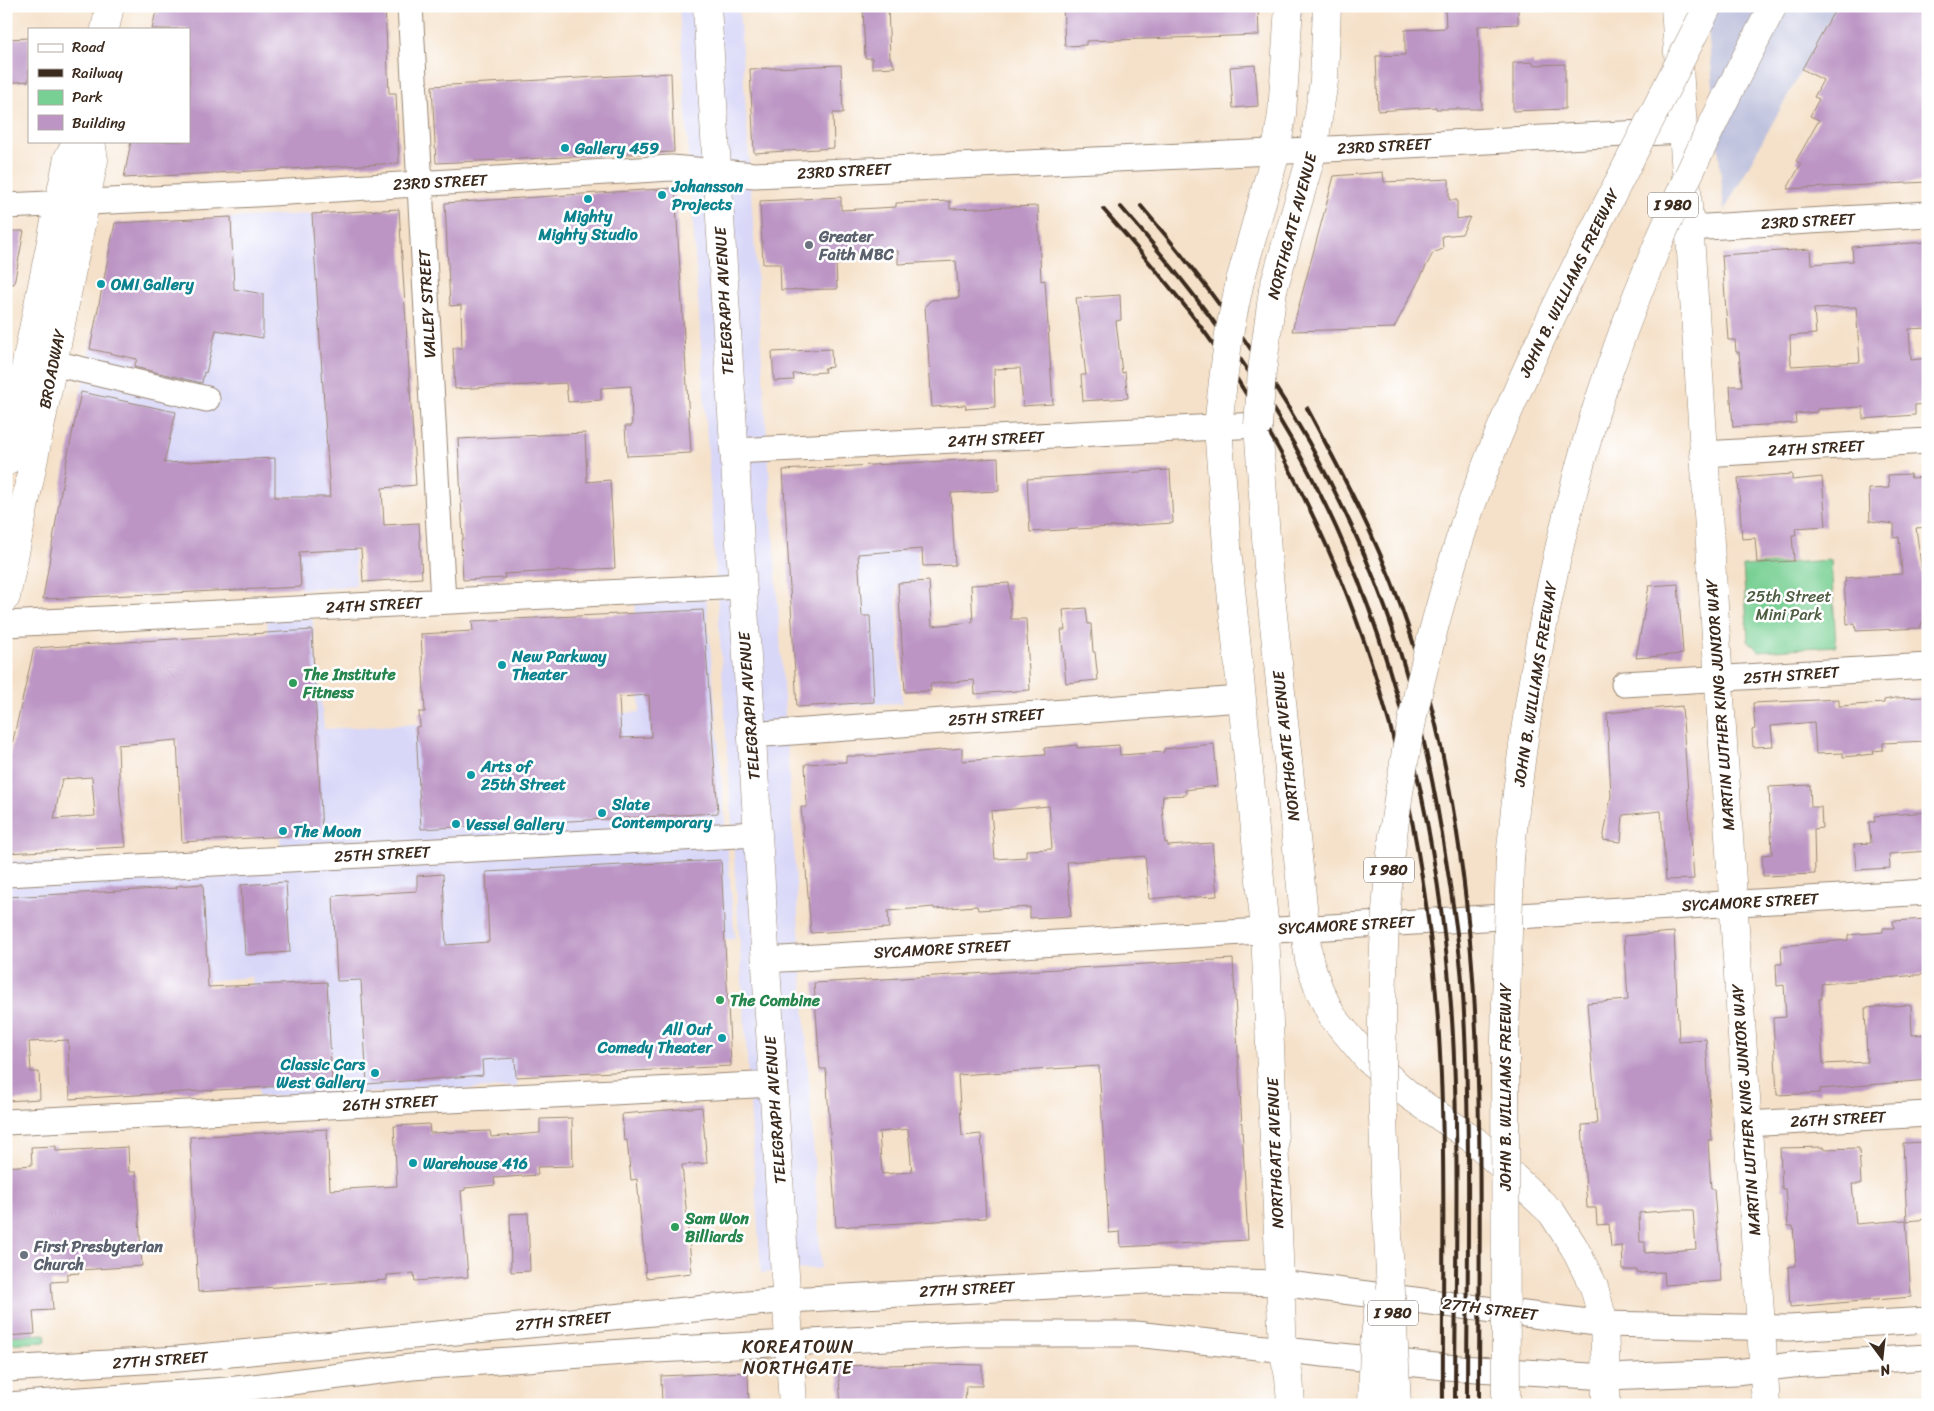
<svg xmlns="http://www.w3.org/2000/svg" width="1934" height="1411" font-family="Sriracha,sans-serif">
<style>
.built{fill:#d8d7f8}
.industrial{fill:#bfc2dd}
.green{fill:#79d094;stroke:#5a7d59}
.building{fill:#bc95c4;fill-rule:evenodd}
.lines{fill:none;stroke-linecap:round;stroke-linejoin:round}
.minor-casing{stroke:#988674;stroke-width:27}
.major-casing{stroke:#988674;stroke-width:29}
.highway-casing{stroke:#988674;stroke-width:29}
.minor{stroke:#fff;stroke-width:25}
.major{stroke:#fff;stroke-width:28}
.highway{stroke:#fff;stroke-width:28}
.rail{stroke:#3b2a1e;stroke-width:4}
.major-bridge-casing{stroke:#988674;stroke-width:29;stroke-linecap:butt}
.highway-bridge-casing{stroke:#988674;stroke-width:29;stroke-linecap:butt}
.major-bridge{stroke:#fff;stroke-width:28}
.highway-bridge{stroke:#fff;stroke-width:28}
.culture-dot{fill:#0f9aa8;stroke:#fff;stroke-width:2}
.worship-dot{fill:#6b7280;stroke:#fff;stroke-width:2}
.leisure-dot{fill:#2e9e5b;stroke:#fff;stroke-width:2}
.labels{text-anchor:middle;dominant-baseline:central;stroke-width:5;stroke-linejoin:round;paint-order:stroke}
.shield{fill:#fff;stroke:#766a62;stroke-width:1}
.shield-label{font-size:15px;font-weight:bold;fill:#3b2a1e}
.street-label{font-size:16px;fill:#3b2a1e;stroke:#fff}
.culture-label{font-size:16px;font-weight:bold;fill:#0d838f;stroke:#fff;text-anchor:start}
.worship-label{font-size:16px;font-weight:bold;fill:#5b616d;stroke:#fff;text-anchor:start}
.park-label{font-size:16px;fill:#4e5c41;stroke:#fff}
.leisure-label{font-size:16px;font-weight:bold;fill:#27864d;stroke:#fff;text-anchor:start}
.neighbourhood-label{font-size:18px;letter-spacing:1px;fill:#3b2a1e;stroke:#fff}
</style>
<rect width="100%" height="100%" fill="#fff"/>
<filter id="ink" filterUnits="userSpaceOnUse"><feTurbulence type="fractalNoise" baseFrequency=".02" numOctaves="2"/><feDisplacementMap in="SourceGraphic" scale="10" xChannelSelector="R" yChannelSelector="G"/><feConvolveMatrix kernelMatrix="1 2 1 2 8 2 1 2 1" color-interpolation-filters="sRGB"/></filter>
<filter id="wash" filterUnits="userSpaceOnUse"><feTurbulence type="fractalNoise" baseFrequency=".0096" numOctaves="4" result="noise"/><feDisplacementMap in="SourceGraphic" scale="20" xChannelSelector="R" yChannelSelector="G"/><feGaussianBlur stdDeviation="1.12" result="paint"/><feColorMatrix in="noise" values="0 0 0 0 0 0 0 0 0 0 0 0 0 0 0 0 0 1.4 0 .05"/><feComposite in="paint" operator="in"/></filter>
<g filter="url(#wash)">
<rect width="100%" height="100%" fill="#f5e1c9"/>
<path class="built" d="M679,6H739L821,1268L761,1273Z
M312,214L351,490L356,586L301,589L295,496L159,503L161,542L56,518L115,223Z
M917,550L918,581L896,585L902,703L797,707L788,556Z
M706,597L735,939L638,945L511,973L517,1087L259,1097L252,977L6,997V860L282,870L267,618L312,616L324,729L640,712L635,599Z"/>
<path class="industrial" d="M1706,6H1837L1724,211Z"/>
<path class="green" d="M1831,560L1836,646L1758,651L1748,640L1743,566Z
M45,1334L46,1342L6,1344V1336Z"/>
<g id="blocks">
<path class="building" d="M220,6H385L389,93H396L399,163L124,178L131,141H189V29H152L155,15L165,8Z
M863,6H888L890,58L895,67L872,68V58H865Z
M1063,6H1258L1259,35L1086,41V45L1065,46Z
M1445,6H1518V24L1478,26L1482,109H1436V107L1378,111L1376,56L1405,55V30L1446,28Z
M1837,6H1928V182L1787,189L1801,164L1796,161L1819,120L1810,116L1819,99L1814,97L1823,80L1802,69Z
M29,38V81L6,83V39Z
M1533,62V65L1565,64V109L1513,111V63Z
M841,65L843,113H833L834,148L754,153L750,69Z
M1255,65L1258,106L1233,108L1230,67Z
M671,73L674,152L436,163L432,86Z
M1383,172L1384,182L1449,179V200H1457V219L1470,217L1462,234L1442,236L1443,249L1433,253L1394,328L1292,331L1334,176Z
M675,188L691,453L627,456L625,426H632L631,386L601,388V400L568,402L566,383L455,389L453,348H462L461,305L450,306L445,203Z
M841,197V210L896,207V203L950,201V209L1038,206L1041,281L1045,280L1053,404L1023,406L1020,368L994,369L995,407L966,409L965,405L932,407L925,306L931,300L959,298L956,261L898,264V251L856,253V260L836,261L837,289L781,290L780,264H763L760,201Z
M399,209L416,485L382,488L384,525L419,523L422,578L363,582L361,549L299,552L301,587L43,599L64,473L81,392L176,412L164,463L275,458V497H330L312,214Z
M231,217L234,289L263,294V338L216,330L206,373L204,372L202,383L134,367L137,359L90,349L115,223Z
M6,231H24L14,284L6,283Z
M1928,242V328L1909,329L1911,360L1928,358V404L1915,405V415L1863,419V407L1817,409V412L1795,414L1796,423L1733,427L1730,386H1742L1739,352H1736L1735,340H1728L1722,255L1810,249L1811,264L1853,261L1852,247ZM1856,307L1860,362L1791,366L1790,336L1816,334L1814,309Z
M1120,295L1121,320L1116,321L1122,373L1125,372L1128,398L1083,401L1081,375H1086L1076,298Z
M831,349L832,367L824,368L825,372L793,374L794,380L774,381L772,352Z
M585,433L587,482L610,480L615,568L504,574L505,578L463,580L461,540L463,539L458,439Z
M998,458L999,491L951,493L955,565L923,566L922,549L858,554L862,616H870L874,702L797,707L783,470Z
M1170,470L1173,523L1030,532L1027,479Z
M1792,474V480L1822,477L1826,526L1795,528L1796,535H1792L1794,561L1757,563L1755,538L1742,539L1738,478Z
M1910,474L1911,478L1928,477V527L1916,528L1922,572L1925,580H1928V621L1922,622L1920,628L1856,631L1855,623L1847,624L1844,582H1846L1845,578L1902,574L1899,537L1894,538V524L1870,521L1869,489L1889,488L1888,475Z
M929,581L932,626L973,622L971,585L1009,583L1011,619H1026L1030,690L975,694L974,680L930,684L931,691L905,692L898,583Z
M1678,584L1683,654L1636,658L1649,586Z
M1086,608L1088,624H1091L1093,652H1095L1098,680L1066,683L1061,630H1065L1063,610Z
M703,610L718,813L421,829L416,727L420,726L419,712H425L421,634L473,631L472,621ZM649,695L651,737L621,738L619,697Z
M312,630L322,834L182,842L177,740L118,745L120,800L126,847L6,853V771L34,648ZM92,777L95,816L54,819L62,779Z
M1926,697L1928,741L1883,743V750L1873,751L1874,754L1843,757V753L1816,754L1814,722L1771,726L1773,746L1753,747L1752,730L1755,729L1753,703L1839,699V706L1884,703V700L1895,698Z
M1682,706L1694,879L1666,880L1661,811L1623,815L1621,842L1603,840L1611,796L1607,713Z
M1214,744L1218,786L1185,790L1186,795L1163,796L1162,806L1165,843L1167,842L1168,846L1212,843L1217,896L1180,898L1179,896L1149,899L1145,856L1067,862L1071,916L1030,918V907L978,910L977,906L934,909V907L888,911L889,928L811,933L801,807H807L805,764L846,762V756H877L962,748V761L1045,755L1044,748L1077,745V748L1119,745L1120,755L1164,752V749ZM1049,806L1052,849L1026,850V857L995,859L991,811Z
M1810,785L1811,807H1821L1822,828L1814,829L1815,874L1763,876L1762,855L1772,854L1769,787Z
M1928,812V851L1889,854L1890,868L1856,870L1854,844L1871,843L1869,822H1875L1874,816Z
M721,860L731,1066L516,1077L515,1058L482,1060L483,1075L367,1084L361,980L337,981L333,896L417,891V876L443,874L446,945L489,942L486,872Z
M286,882L290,952L245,955L241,885Z
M203,884L208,987L327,982L332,1083L70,1099L68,1040L29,1042L31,1072H39L40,1099L6,1101V897L177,888L176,886Z
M1928,919V974L1821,984L1822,999H1819L1823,1064L1867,1062L1865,1008L1907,1005L1911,1006L1912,1035L1928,1034V1080L1820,1089V1093L1777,1095L1773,1018L1786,1017L1784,985L1777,986L1776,964H1782L1781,946L1848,940V935L1883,932V928H1894L1893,921Z
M1674,932L1679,1041L1706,1039L1712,1140H1708L1711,1189H1714L1721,1281L1665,1285L1664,1272L1637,1273V1270H1623L1622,1246L1611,1247L1609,1224L1597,1225L1596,1208H1587L1582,1125L1597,1124L1587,1003L1628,1000L1624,936ZM1674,1210H1693L1696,1249L1645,1253V1242H1640L1639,1213Z
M1233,959L1248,1240L1121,1247L1120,1232L1109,1233L1099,1066L958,1075L962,1136L981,1134L986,1218L836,1227L826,1069H820L814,983ZM908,1129L912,1172L882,1174L879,1132Z
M702,1107L707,1163L682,1165L692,1273L646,1278L637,1179L631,1180L627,1140H624L622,1114Z
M572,1118L573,1166L537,1167L538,1175L494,1178L495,1185L465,1188V1190L461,1191L468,1277L415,1281L414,1273L387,1275V1280L198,1292L190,1137L327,1129L330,1190L397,1186L394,1126L429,1124L430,1133L490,1131L491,1137L540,1133V1119Z
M1928,1142V1219L1907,1221L1903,1143Z
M56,1146V1151L128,1147L129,1172H136L142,1266L79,1270V1273L67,1274V1281L51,1282L53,1310L33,1311L35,1334L6,1336V1167L32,1165L31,1147Z
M1823,1147V1149L1859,1148L1861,1184H1852L1856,1224L1906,1220L1911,1297L1790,1307L1788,1267L1796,1266L1793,1226H1788L1785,1189H1782L1780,1148Z
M528,1213L530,1271L511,1272L510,1214Z
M934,1364L982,1365V1386H966L965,1405H841L838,1366Z
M748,1372L749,1405H662L661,1376Z"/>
</g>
</g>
<g filter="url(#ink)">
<use href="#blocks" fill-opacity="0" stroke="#988674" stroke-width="1"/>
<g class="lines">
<g class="minor-casing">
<path id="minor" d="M410,6L443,601
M6,206L256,194L671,168L755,175L1250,153L1683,131
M1689,228L1928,214
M53,363L207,399
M733,451L1258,425
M1704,454L1928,441
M6,624L741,586
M1624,684L1928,666
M751,735L1241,699
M6,874L757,834
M765,960L1928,892
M6,1122L774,1084
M1747,1124L1928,1114
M6,1369L178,1359L788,1300L1165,1280L1280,1283L1604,1324L1789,1328L1928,1320
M7,1405L228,1390L412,1367L638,1351L964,1334H1135L1445,1367L1606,1377L1736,1372L1792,1365L1928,1357"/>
</g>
<g class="major-casing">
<path id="major" d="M707,6L793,1405
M1675,6L1766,1405
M105,29L110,6
M1240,281L1276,152L1282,114L1289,6
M1273,290L1313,150L1324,81L1327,6
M1223,381L1218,427L1228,559L1265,930L1283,1350
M1258,425L1268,566L1307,945L1309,960L1319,989L1332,1016L1368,1059L1410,1096L1474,1140L1552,1213L1574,1247L1594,1287L1604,1324L1606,1377
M6,462L68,158L77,141
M6,597L94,160L91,141"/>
</g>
<g class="highway-casing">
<path id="highway" d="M1464,526C1496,432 1538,343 1582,254
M1510,858C1524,707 1551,559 1595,413
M1283,1350L1289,1376L1291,1405
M1606,1377V1405"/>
</g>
<use href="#minor" class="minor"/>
<use href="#major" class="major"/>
<use href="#highway" class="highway"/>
<path class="rail" d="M1141,206C1244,326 1332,460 1386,610C1415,691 1433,775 1446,860C1454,910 1462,961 1464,1013C1471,1143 1467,1274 1467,1405
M1121,207C1186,281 1246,360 1295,446C1391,617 1439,824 1452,1019C1460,1146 1455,1277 1455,1405
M1103,209C1154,267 1205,326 1245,392C1363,580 1420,786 1437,1006C1447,1138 1442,1272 1443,1405
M1307,408C1341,472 1375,535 1400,604C1493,860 1479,1137 1479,1405"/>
<g class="major-bridge-casing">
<path id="major-bridge" d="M1223,381L1229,334L1240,281
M1258,425L1262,371L1273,290"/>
</g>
<g class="highway-bridge-casing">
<path id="highway-bridge" d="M1582,254L1708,6
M1595,413C1641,269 1702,140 1773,6
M1372,1405L1374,1346L1379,1302
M1397,1405C1389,1236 1374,1066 1387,897C1396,770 1425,647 1464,526
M1506,1405L1505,1039L1510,858"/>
</g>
<use href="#major-bridge" class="major-bridge"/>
<use href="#highway-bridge" class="highway-bridge"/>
</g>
</g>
<g class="culture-dot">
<circle cx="565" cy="148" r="5"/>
<circle cx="662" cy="195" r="5"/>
<circle cx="588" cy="199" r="5"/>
<circle cx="101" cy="284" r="5"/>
<circle cx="502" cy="665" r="5"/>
<circle cx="471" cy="775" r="5"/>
<circle cx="602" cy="813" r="5"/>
<circle cx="456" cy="824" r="5"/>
<circle cx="283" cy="831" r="5"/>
<circle cx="722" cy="1038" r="5"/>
<circle cx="375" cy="1073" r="5"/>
<circle cx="413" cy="1163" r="5"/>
</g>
<g class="worship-dot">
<circle cx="809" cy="245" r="5"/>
<circle cx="24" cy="1255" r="5"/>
</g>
<g class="leisure-dot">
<circle cx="293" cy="683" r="5"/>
<circle cx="720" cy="1000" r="5"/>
<circle cx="675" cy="1227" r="5"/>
</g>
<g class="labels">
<g class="shield">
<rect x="1648" y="192.5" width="50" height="25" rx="4"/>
<rect x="1364" y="857.5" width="50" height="25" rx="4"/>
<rect x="1368" y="1300.5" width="50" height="25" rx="4"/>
</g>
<g class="shield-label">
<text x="1673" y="205">I 980</text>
<text x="1389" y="870">I 980</text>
<text x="1393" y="1313">I 980</text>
</g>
<g class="street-label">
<text transform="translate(1384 146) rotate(-3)">23RD STREET</text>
<text transform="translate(844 171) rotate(-3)">23RD STREET</text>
<text transform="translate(440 182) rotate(-3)">23RD STREET</text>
<text transform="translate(1808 221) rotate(-3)">23RD STREET</text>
<text transform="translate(1292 226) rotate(-75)">NORTHGATE AVENUE</text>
<text transform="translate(1569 283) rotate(-64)">JOHN B. WILLIAMS FREEWAY</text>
<text transform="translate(724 301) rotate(-93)">TELEGRAPH AVENUE</text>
<text transform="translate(427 304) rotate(-93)">VALLEY STREET</text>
<text transform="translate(52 369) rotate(-79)">BROADWAY</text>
<text transform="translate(996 439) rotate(-3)">24TH STREET</text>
<text transform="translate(1816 448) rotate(-3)">24TH STREET</text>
<text transform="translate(374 605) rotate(-3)">24TH STREET</text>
<text transform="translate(1791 675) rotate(-4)">25TH STREET</text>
<text transform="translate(1535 684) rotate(-81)">JOHN B. WILLIAMS FREEWAY</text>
<text transform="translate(1720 705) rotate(-94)">MARTIN LUTHER KING JUNIOR WAY</text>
<text transform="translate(749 706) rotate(-94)">TELEGRAPH AVENUE</text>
<text transform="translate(996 717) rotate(-4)">25TH STREET</text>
<text transform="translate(1286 746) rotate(-96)">NORTHGATE AVENUE</text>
<text transform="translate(382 854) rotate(-3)">25TH STREET</text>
<text transform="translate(1750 902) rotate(-3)">SYCAMORE STREET</text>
<text transform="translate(1346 925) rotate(-3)">SYCAMORE STREET</text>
<text transform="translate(942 949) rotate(-3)">SYCAMORE STREET</text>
<text transform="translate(1505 1087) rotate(-90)">JOHN B. WILLIAMS FREEWAY</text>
<text transform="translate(390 1103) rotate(-3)">26TH STREET</text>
<text transform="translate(775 1110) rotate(-94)">TELEGRAPH AVENUE</text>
<text transform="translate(1746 1110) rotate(-94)">MARTIN LUTHER KING JUNIOR WAY</text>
<text transform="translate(1838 1119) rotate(-3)">26TH STREET</text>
<text transform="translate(1275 1153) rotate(-92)">NORTHGATE AVENUE</text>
<text transform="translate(967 1289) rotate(-3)">27TH STREET</text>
<text transform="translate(1490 1309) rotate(7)">27TH STREET</text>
<text transform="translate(563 1321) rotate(-5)">27TH STREET</text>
<text transform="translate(160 1360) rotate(-4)">27TH STREET</text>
</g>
<g class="culture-label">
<text x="575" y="148">Gallery 459</text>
<text x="672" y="186">Johansson<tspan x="672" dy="18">Projects</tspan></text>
<text x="588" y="216" text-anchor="middle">Mighty<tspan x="588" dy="18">Mighty Studio</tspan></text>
<text x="111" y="284">OMI Gallery</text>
<text x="512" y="656">New Parkway<tspan x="512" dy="18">Theater</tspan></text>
<text x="481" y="766">Arts of<tspan x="481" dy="18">25th Street</tspan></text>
<text x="612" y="804">Slate<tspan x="612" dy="18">Contemporary</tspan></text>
<text x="466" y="824">Vessel Gallery</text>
<text x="293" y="831">The Moon</text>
<text x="712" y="1029" text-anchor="end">All Out<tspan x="712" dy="18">Comedy Theater</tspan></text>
<text x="365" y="1064" text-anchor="end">Classic Cars<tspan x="365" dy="18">West Gallery</tspan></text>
<text x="423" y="1163">Warehouse 416</text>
</g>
<g class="worship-label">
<text x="819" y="236">Greater<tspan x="819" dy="18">Faith MBC</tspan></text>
<text x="34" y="1246">First Presbyterian<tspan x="34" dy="18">Church</tspan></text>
</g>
<g class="park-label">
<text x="1789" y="596">25th Street<tspan x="1789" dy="18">Mini Park</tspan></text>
</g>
<g class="leisure-label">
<text x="303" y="674">The Institute<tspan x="303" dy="18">Fitness</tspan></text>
<text x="730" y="1000">The Combine</text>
<text x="685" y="1218">Sam Won<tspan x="685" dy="18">Billiards</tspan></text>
</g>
<g class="neighbourhood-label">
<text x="798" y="1347">KOREATOWN<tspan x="798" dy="21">NORTHGATE</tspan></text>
</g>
</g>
<rect width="1934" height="1411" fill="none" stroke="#fff" stroke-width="25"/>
<rect x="28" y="28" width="162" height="115" fill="#ffffff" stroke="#b1aaa5"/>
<rect x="38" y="44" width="25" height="8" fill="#ffffff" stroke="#b1aaa5"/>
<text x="72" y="52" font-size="15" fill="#3b2a1e">Road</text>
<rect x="38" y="69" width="25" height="8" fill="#3b2a1e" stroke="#b1aaa5"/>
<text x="72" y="78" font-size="15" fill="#3b2a1e">Railway</text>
<rect x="38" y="90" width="25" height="15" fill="#79d094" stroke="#b1aaa5"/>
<text x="72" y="102" font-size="15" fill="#3b2a1e">Park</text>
<rect x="38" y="115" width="25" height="15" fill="#bc95c4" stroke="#b1aaa5"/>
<text x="72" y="128" font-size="15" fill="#3b2a1e">Building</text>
<g transform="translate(1882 1358) rotate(165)" stroke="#ffffff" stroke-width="4" paint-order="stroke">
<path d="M0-4L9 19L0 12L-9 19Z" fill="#3b2a1e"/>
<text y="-8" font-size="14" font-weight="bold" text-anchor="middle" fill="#3b2a1e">N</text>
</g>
</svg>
